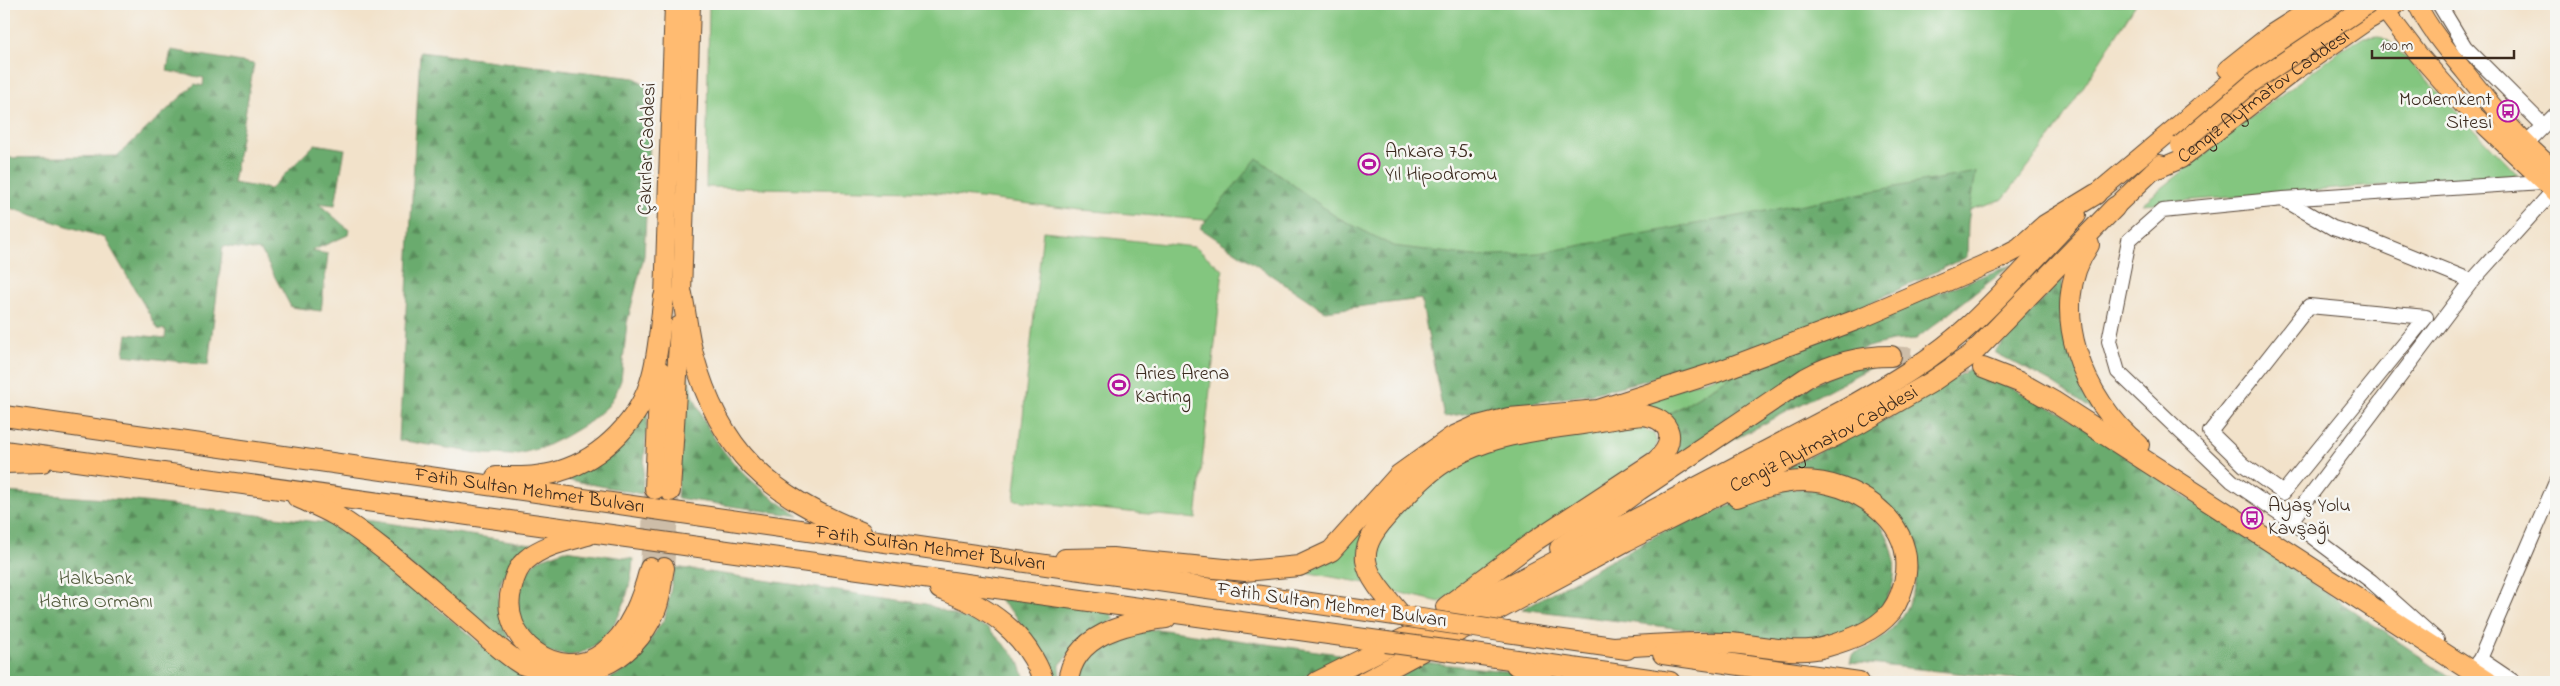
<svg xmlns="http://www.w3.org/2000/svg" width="2560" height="686" font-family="'Indie Flower',sans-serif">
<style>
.green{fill:#83c67f;stroke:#5f784e}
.forest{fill:url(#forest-firs);stroke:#526a46}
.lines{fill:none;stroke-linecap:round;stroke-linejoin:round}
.highway-tunnel{stroke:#cdbda8;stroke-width:20;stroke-dasharray:20 10;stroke-linecap:butt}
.minor-casing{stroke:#564638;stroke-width:16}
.major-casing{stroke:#564638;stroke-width:20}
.highway-casing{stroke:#564638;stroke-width:22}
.minor{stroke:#fff;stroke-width:14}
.major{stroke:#ffbb71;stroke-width:18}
.highway{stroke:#ffbb71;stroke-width:20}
.major-bridge-casing{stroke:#564638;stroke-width:20;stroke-linecap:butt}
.highway-bridge-casing{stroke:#564638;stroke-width:22;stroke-linecap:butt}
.major-bridge{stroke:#ffbb71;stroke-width:18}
.highway-bridge{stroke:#ffbb71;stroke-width:20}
.labels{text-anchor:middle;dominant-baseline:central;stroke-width:5;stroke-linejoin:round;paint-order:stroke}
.street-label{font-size:20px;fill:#3b2a1e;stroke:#f6f6f2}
.poi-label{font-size:20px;fill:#3b2a1e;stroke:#f6f6f2;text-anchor:start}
.park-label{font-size:20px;fill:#51593b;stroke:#f6f6f2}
</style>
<defs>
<pattern id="forest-firs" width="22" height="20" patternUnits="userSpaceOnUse" patternTransform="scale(1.25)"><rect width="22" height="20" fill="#6aab6e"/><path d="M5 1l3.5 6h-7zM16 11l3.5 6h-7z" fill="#588b5a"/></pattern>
</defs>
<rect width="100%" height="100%" fill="#f6f6f2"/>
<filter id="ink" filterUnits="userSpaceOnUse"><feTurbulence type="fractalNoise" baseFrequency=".02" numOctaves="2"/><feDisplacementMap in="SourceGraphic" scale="10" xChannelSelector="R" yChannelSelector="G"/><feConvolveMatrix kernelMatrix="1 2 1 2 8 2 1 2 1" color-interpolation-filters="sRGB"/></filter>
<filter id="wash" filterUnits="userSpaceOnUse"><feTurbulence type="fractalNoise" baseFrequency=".0096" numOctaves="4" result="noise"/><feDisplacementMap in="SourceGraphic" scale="20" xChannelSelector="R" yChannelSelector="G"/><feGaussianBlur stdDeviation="1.12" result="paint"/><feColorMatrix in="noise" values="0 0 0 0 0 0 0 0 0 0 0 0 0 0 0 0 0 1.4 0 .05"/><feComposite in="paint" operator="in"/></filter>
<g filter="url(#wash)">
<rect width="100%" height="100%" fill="#f2e2ca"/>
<path class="green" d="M709,4H2136L2052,136L2003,199L1944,218L1330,307L1204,220L1081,210L920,191L706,187Z
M2379,36L2390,42L2518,175L2142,204L2237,128L2341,50L2364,37Z
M1043,231L1195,247L1223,270L1196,519L1014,500Z
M1749,366L1666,416C1641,405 1621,415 1595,418C1573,421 1549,422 1527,426C1455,439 1408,479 1364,536C1357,553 1360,566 1365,583L1304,572L1330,560L1403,481L1435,454L1450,445L1480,432L1510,423L1597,414Z
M1636,425L1654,434L1657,443L1655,450L1440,602L1388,590L1377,576L1372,551L1382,529L1443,470L1503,441Z"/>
<path class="forest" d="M171,50L254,64L233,183L270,189L315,144L345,149L335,205L318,203L349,230L348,235L311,251L328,254L321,311L291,307L261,251L223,246L208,365L124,355L127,334L165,338L166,330L158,329L105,238L4,206V158L117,156L195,84L203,86L204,78L167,71Z
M420,52L635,78L643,83L652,98L644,256L627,323L621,380L616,393L608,406L591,421L566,436L542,448L513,455L484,454L399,440Z
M1257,158L1335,216L1393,246L1474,256L1539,253L1976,172L1968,223L1967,257L1849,313L1691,369L1590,394L1444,417L1421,299L1325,311L1200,228Z
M2011,265L1916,339L1892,341L1848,352L1675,458C1679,440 1678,430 1666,416L1749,366Z
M2061,280L2067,330L2100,415L2051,382L1994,352Z
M1885,360L1701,457L1819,381L1853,366Z
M685,366C689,380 692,394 698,407C718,456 756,488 799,516L677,498Z
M1971,368L2062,413L2458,682H2044L1850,662L1852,654C1859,651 1867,649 1873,645C1902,626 1924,587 1914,551C1911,539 1903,527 1898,516L1792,474L1787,467L1892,416Z
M649,393L642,494L554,477L584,465Z
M1789,488C1802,489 1818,488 1831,493C1843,497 1861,506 1871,514C1879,521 1887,533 1890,543C1904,582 1885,616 1848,633C1831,641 1807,642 1788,642L1522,609L1661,533L1734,504Z
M4,492L135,501L336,524L503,663L532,682H4Z
M352,518L532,544C490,577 492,604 513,648Z
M565,550L633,559C631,595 615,646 573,655C565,656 554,653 546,652L519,622L517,583L537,560Z
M675,567L926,604L988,628L1018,659L1026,682H604L631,667L665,618Z
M993,594L1109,609L1115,619L1079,641L1060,665V682H1049L1040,658L1016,616Z
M1157,629L1346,655L1293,682H1079C1085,639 1120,635 1157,629Z
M1424,662L1514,672L1531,682H1393Z
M1551,674L1609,682H1556Z"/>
</g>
<g filter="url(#ink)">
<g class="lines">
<path class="highway-tunnel" d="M1891,356L1948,360L1983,368
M650,568L654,493
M664,568L670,491"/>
<g class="minor-casing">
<path id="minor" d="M2439,4L2465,47L2544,126
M2527,143L2556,114
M2283,199L2543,182
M2309,306L2426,317L2283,493L2244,465L2210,432Z
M2291,521L2472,281L2553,191
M2437,640L2371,581L2291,521L2232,481L2118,372L2109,341L2129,240L2162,211L2283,199L2333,228L2371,240L2472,281
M2480,659L2514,682
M2470,672L2480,659L2556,482"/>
</g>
<g class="major-casing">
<g id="major">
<path d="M2380,4L2418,54L2462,104L2556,193"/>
<path d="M2417,4C2429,29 2447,50 2465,72C2493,107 2522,143 2556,171"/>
<path d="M2227,69L2271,34L2318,4"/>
<path id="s1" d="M2153,171L2181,159L2295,71L2367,21L2397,4"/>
<path d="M2096,194L2232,80L2340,4"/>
<path d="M2115,207L2160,164"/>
<path d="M682,294L691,4"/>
<path d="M664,297L674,4"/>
<path d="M4,464L43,463"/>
</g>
</g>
<g class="highway-casing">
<g id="highway">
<path d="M2089,245C2045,308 2084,401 2139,445"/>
<path d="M682,294C686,314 688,335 693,354C720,453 769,495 861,532"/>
<path d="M1983,368L2019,382L2053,401L2488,682"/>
<path id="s2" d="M4,416L1402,616"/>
<path d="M4,451L1386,642"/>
<path d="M496,477C517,477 540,478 560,471C603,458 641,419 652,376C659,351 660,323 664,297"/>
<path d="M655,489L660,371"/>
<path d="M670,491L680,326"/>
<path d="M297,497C310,503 323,508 335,515C382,544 423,583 465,618C483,633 501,652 521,664C580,686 631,666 656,609C661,597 661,581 664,568"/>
<path d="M588,535C567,541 543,545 526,560C518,567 514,578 512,587C496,639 559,686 603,653C630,633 642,599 650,568"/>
<path d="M1560,548L1639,490L1806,378C1833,363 1860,356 1891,356"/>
<path d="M1065,559L1112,558L1245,571L1299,566L1331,551L1399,475L1452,437L1474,427L1509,418L1598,410L1717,372L1856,320L1996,260L2019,248L2045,225L2096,194"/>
<path d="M940,589C988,606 1027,633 1044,682"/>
<path d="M1402,616C1361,568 1349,554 1397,505C1406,496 1415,486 1424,478C1466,439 1521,432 1575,425C1598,422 1620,417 1643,415C1673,419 1677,442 1656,461L1536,540L1446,607"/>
<path d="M1507,632L1627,649"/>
<path d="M1613,647C1651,646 1689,641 1727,643C1758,644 1795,656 1825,647C1849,640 1874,632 1891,612C1899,601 1904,586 1906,573C1912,518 1853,481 1803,481C1781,481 1758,489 1737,497"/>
<path d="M1663,654L1859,682"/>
<path d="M1503,658L1670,682"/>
<path d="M1516,665L1539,677L1544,682"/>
<path d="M1068,682C1073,634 1126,623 1166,618"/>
<path d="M1317,682L1501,590L1846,409C1890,384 1935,358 1972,323C2008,289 2041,251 2076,215"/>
<path id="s3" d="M1364,682L1626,541L1857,425L1930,383L1972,354L2115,207"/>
</g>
</g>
<use href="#minor" class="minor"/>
<use href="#major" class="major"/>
<use href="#highway" class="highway"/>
<g class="major-bridge-casing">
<path id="major-bridge" d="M2180,145L2252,83L2369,4"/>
</g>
<g class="highway-bridge-casing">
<path id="highway-bridge" d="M1402,616L1507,632
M1386,642L1503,658"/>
</g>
<use href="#major-bridge" class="major-bridge"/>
<use href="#highway-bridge" class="highway-bridge"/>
</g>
</g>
<defs>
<g id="bus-ring" transform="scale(1.125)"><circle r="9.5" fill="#f6f6f2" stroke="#b5179e" stroke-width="1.5"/><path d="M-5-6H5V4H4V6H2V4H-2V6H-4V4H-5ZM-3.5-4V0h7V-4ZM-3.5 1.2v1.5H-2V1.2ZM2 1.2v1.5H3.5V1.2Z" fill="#b5179e"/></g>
<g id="stadium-ring" transform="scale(1.125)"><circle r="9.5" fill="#f6f6f2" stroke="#b5179e" stroke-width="1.5"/><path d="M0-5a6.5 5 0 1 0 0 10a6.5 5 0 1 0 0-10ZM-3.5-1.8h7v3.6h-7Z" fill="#b5179e"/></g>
</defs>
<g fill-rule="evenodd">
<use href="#bus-ring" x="2508" y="111"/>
<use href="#stadium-ring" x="1369" y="164"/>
<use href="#stadium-ring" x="1119" y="385"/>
<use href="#bus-ring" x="2252" y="518"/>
</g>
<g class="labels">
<g class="street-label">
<text stroke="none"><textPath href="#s1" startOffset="134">Cengiz Aytmatov Caddesi</textPath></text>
<text transform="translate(648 149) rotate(-88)">Çakırlar Caddesi</text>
<text stroke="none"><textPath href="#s3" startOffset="520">Cengiz Aytmatov Caddesi</textPath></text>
<text stroke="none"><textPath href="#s2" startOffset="531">Fatih Sultan Mehmet Bulvarı</textPath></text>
<text stroke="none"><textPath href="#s2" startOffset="936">Fatih Sultan Mehmet Bulvarı</textPath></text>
<text transform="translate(1332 606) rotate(8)">Fatih Sultan Mehmet Bulvarı</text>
</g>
<g class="poi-label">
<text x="2492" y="100" text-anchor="end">Modernkent<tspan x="2492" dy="23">Sitesi</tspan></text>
<text x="1385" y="152">Ankara 75.<tspan x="1385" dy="23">Yıl Hipodromu</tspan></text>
<text x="1135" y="374">Aries Arena<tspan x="1135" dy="23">Karting</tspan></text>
<text x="2268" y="506">Ayaş Yolu<tspan x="2268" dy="23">Kavşağı</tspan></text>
</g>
<g class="park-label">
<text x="96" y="579">Halkbank<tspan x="96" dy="23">Hatıra Ormanı</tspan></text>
</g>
</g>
<rect width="2560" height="686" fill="none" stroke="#f6f6f2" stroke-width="20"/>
<path d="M2372 50v8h142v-8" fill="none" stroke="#3b2a1e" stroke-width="2.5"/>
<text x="2380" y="50" font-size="15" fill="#3b2a1e" stroke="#f6f6f2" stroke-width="4" paint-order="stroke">100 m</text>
</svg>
